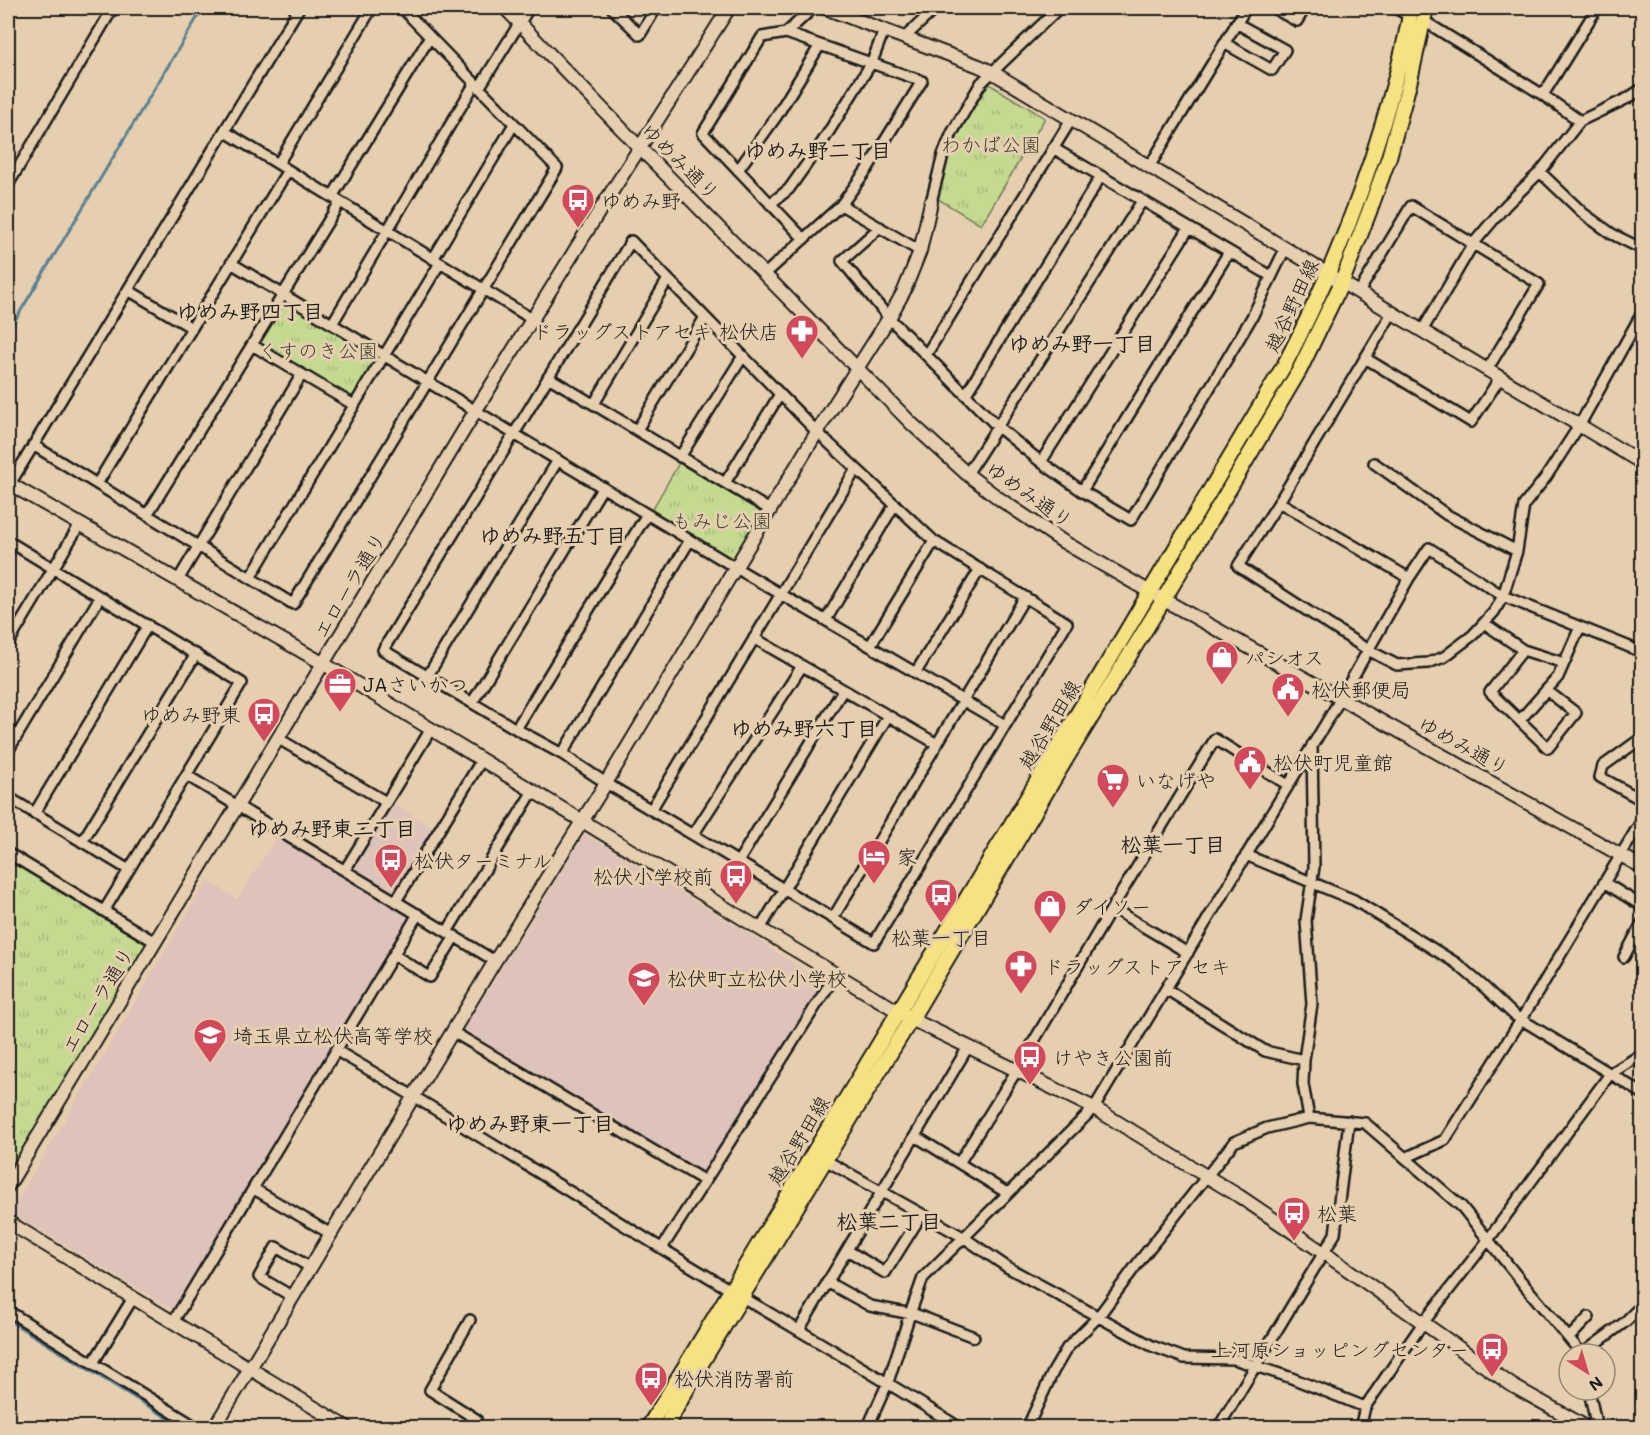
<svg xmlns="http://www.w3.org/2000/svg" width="1650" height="1435" font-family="Mali,'Klee One',sans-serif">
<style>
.built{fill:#ddc3ba}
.park{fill:url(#park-tufts);stroke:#707b56;stroke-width:1.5}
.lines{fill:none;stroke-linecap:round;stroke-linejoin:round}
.stream{stroke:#5a8194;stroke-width:3}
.street-casing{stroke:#1c1c1c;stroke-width:14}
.secondary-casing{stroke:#1c1c1c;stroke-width:16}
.primary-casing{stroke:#1c1c1c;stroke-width:18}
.street{stroke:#e6cfaf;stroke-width:9}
.secondary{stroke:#e6cfaf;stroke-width:12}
.primary{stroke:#f7e281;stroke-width:14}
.labels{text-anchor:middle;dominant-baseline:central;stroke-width:6;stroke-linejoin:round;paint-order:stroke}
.park-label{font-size:20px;fill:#3e4233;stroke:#e6cfaf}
.street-label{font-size:20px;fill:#1c1c1c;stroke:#e6cfaf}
.poi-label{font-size:20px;fill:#1c1c1c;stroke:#e6cfaf;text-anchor:start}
.neighbourhood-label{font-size:21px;font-weight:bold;fill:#1c1c1c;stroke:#e6cfaf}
</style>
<defs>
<pattern id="park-tufts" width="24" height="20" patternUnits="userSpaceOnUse" patternTransform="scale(1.5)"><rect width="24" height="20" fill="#c4da90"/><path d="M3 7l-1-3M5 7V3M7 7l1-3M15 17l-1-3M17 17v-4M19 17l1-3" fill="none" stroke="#a8ba7c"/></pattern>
</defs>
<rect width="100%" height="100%" fill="#e6cfaf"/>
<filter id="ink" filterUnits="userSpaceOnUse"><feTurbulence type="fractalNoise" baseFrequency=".0167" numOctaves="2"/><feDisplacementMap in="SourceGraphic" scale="12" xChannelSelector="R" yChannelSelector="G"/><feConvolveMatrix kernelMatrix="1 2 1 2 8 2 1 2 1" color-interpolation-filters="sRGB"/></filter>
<g filter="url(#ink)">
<path class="built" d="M392,803L434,828L395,893L391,894L353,870L352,867Z
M585,834L754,937L824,984L703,1173L464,1029Z
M277,837L408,913L409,920L174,1310L13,1214V1208L207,880L237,899Z"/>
<path class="park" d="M989,84L1045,118L981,225L938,199C942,184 944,169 950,154C959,129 975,106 989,84Z
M284,300L379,356L353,400L258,344Z
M679,463L759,510V516L736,556L731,559L652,510Z
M8,860L146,944L8,1175Z"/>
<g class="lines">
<path class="stream" d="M8,332L203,8
M8,1320L184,1428"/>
<g class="street-casing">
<path id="street" d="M612,8L640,35L656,8
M1273,8L1297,21L1305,8
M1395,8L1410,16
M1424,21L1543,95L1580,121
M786,33L813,8
M904,38L936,8
M1224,43L1272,70L1285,50L1236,23
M479,88L529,8
M1543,95L1597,8
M224,131L532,319
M1053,148L1271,276
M278,164L372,8
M1149,167L1246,8
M738,170L776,117L820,45
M1540,172L1584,214L1612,234L1642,249
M8,185L113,8
M332,197L430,37
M931,202L943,155L952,133L981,83L1059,8
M770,204L789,189L823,141L872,62L884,30
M841,205L920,251
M880,227L842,261L889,318L998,427L1041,462L1082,491L1131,520L1252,317L1285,249
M631,241L817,432L934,541L1067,623L874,943L606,783L562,754L516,729L383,650Z
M433,259L514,124
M231,263L736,568L1005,725
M765,274L841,205L868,168L922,81L786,33L762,37L703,133L804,239
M128,290L192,328
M1359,292L1411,206L1424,214L1539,284L1487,370
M1392,313L1279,502L1238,566L1368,650L1397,665L1428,663L1444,657L1473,635L1494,612L1503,596L1517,551L1524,505L1546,477L1579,426L1642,313
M332,324L475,83
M1422,331L1473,244L1506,205L1540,172L1580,121L1628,98L1642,89
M252,345L354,405
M926,355L1071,120
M1365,358L1471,422L1500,378
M548,377L770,510
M966,394L1101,176
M594,404L668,279
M637,430L705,317
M33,445L293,604L557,168L402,8
M680,457L743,356
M1041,462L1189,228
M1374,463L1447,515L1517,551
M967,474L1142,201
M725,483L780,394
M10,484L299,8
M97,484L288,170
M1082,491L1229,252
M1279,502L1409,578
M147,515L340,202
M8,541L242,683L104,911
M250,578L440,263
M178,580L302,374
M826,620L895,504
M1484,623L1523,650L1564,663
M754,638L937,744
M8,644L80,524
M870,646L934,541
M1523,650L1490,692L1548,748L1576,713L1546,690
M916,672L980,569
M427,677L558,460
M472,703L603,487
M1520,720L1558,677L1580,627
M516,729L647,514
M279,739L386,802
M1639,740L1603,766L1600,777L1642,800
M8,751L100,597
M562,754L690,540
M186,775L495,961
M8,797L129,870
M651,810L856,469
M34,814L148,625
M693,835L802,666
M82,842L196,654
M8,853L155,942
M1246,855L1354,900L1456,963L1484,987L1514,1015L1642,1093
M738,862L843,690
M345,870L431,729
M1605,883L1642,906
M396,901L481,761
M1112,908L1188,953
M833,918L1025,597
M760,929L888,716
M447,932L533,791
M394,955L430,977L455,936
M1624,957L1642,923
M1166,989L1265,1051L1304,1060
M453,1032L705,1181
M337,1051C452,1118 565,1189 679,1259C772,1316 868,1369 960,1428
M1309,1118L1303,1084L1304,1060L1312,1004L1306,920L1314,867L1312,745
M915,1136L1007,1193
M1405,1158L1445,1140L1521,1020L1642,820
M825,1160L963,1237L1007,1267L1152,1346L1184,1358L1234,1359L1289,1377L1365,1407
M959,1163L1017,1070L1112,908L1215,739L1288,785
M254,1189L331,1234
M662,1248L705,1181L836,974
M847,1250L885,1273L922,1214
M827,1282L870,1306L917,1315L974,1337
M293,1297L259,1277L276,1247L311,1268
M8,1311L198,1428
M470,1320L430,1390L476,1419L471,1428
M173,1322L418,914
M799,1330L968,1047
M1569,1338L1589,1317
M1582,1354L1625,1322L1642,1305
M93,1363L133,1298
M1589,1390L1595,1419L1591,1428
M865,1428L870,1422L888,1382L910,1314L923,1278L1094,1108L1341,698L1409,578L1429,548L1503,596L1642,652
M1027,1428L1053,1372L1067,1348L1098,1317L1141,1259L1234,1142L1267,1128L1309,1118L1365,1123L1462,1207L1521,1281L1582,1354
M1218,1428L1335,1234L1349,1121
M1360,1428L1365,1407L1423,1323L1488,1240L1610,1074L1642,1054"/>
</g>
<g class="secondary-casing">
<path id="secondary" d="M505,8L640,148L912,424L967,474L1001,500L1062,541L1150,592L1642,867
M825,8L979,66L992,72L1642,463
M8,483L324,664L760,929L911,1019L1094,1108L1239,1196L1324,1253L1513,1386L1588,1428
M8,1186L476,410L600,210L729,8
M8,1222L348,1428
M214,1428L495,961L606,783L817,432L889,318L904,291L920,251L931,202"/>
</g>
<g class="primary-casing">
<path id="primary" d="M648,1428L1056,750L1285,364C1325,287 1358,207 1383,123C1394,85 1405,47 1411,8
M665,1428L702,1362L911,1019L1067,757L1164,599L1299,371L1342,282L1369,212L1389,157L1410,80L1426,8"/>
</g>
<use href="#street" class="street"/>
<use href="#secondary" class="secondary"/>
<use href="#primary" class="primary"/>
</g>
</g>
<defs>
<g id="bus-pin" transform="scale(1.725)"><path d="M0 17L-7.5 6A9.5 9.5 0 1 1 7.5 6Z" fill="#d1495b" stroke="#e6cfaf"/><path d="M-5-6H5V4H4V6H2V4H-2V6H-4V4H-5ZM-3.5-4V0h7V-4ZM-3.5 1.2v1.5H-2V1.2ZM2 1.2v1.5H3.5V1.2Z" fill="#fff"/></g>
<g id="pharmacy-pin" transform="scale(1.725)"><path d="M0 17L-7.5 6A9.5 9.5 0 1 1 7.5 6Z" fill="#d1495b" stroke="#e6cfaf"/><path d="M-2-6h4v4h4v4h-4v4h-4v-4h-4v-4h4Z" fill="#fff"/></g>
<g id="shop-pin" transform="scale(1.725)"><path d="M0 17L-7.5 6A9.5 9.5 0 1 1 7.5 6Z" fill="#d1495b" stroke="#e6cfaf"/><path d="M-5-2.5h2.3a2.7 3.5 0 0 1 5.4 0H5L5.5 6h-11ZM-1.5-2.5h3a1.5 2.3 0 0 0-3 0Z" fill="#fff"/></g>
<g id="office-pin" transform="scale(1.725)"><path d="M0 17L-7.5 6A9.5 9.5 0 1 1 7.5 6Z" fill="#d1495b" stroke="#e6cfaf"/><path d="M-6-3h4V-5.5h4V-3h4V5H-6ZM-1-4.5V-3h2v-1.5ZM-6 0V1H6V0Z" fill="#fff"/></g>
<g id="civic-pin" transform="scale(1.725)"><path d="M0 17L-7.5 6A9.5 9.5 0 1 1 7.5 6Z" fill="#d1495b" stroke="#e6cfaf"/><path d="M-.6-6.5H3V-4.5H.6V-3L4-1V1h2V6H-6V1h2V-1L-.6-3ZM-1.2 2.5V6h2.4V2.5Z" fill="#fff"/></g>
<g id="supermarket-pin" transform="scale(1.725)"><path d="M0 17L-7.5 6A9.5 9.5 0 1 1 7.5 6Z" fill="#d1495b" stroke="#e6cfaf"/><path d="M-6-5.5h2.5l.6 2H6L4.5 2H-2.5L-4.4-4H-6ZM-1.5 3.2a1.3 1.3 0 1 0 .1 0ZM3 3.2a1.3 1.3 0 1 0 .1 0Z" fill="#fff"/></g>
<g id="hotel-pin" transform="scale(1.725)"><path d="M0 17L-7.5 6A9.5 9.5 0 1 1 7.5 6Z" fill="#d1495b" stroke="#e6cfaf"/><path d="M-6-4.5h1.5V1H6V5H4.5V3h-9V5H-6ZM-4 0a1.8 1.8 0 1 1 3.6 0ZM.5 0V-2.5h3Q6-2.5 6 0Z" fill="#fff"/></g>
<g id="school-pin" transform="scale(1.725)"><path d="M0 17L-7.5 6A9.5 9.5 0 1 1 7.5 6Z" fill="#d1495b" stroke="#e6cfaf"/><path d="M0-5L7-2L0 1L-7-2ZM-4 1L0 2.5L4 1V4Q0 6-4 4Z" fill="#fff"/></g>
</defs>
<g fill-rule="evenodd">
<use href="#bus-pin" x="578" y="200"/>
<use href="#pharmacy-pin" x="802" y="331"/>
<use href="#shop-pin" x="1222" y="657"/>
<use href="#office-pin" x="340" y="684"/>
<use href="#civic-pin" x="1288" y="689"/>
<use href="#bus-pin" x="264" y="714"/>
<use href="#civic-pin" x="1250" y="762"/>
<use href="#supermarket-pin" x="1113" y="780"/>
<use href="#hotel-pin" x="874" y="856"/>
<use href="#bus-pin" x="391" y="860"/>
<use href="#bus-pin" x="736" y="876"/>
<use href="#bus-pin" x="941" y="895"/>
<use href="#shop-pin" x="1050" y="906"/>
<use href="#pharmacy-pin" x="1021" y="966"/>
<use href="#school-pin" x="644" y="978"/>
<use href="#school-pin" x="210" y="1035"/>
<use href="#bus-pin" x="1030" y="1057"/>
<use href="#bus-pin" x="1294" y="1213"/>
<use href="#bus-pin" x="1492" y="1349"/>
<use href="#bus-pin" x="651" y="1378"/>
</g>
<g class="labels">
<g class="park-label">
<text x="991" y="144">わかば公園</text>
<text x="318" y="350">くすのき公園</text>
<text x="722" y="520">もみじ公園</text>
</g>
<g class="street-label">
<text transform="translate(681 161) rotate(45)">ゆめみ通り</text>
<text transform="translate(1291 305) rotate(-65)">越谷野田線</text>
<text transform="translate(1030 494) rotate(35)">ゆめみ通り</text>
<text transform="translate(349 585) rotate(-59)">エローラ通り</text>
<text transform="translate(1049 724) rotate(-59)">越谷野田線</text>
<text transform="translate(1464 745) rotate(29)">ゆめみ通り</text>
<text transform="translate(97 1000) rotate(-59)">エローラ通り</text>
<text transform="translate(798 1140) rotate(-59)">越谷野田線</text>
</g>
<g class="poi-label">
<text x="601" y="200">ゆめみ野</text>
<text x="779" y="331" text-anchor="end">ドラッグストアセキ 松伏店</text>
<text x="1245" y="657">パシオス</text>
<text x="363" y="684">JAさいかつ</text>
<text x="1311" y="689">松伏郵便局</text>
<text x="241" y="714" text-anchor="end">ゆめみ野東</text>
<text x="1273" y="762">松伏町児童館</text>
<text x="1136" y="780">いなげや</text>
<text x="897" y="856">家</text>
<text x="414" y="860">松伏ターミナル</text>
<text x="713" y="876" text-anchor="end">松伏小学校前</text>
<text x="1073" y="906">ダイソー</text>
<text x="941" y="937" text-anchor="middle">松葉一丁目</text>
<text x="1044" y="966">ドラッグストア セキ</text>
<text x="667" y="978">松伏町立松伏小学校</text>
<text x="233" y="1035">埼玉県立松伏高等学校</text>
<text x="1053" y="1057">けやき公園前</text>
<text x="1317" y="1213">松葉</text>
<text x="1469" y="1349" text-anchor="end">上河原ショッピングセンター</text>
<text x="674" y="1378">松伏消防署前</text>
</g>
<g class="neighbourhood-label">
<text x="818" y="149">ゆめみ野二丁目</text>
<text x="250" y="310">ゆめみ野四丁目</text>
<text x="1082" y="342">ゆめみ野一丁目</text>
<text x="553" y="534">ゆめみ野五丁目</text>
<text x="804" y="727">ゆめみ野六丁目</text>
<text x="332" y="827">ゆめみ野東二丁目</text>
<text x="1173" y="843">松葉一丁目</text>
<text x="530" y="1122">ゆめみ野東一丁目</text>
<text x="889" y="1220">松葉二丁目</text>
</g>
</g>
<rect width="1650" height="1435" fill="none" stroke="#e6cfaf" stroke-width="30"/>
<rect x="15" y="15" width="1620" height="1405" fill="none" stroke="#1c1c1c" stroke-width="2" filter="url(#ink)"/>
<g transform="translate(1587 1372) rotate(143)"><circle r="28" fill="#e6cfaf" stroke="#958774" stroke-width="1.5"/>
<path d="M0-4.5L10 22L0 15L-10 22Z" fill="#d1495b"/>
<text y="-9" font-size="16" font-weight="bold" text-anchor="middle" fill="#1c1c1c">N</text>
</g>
</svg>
